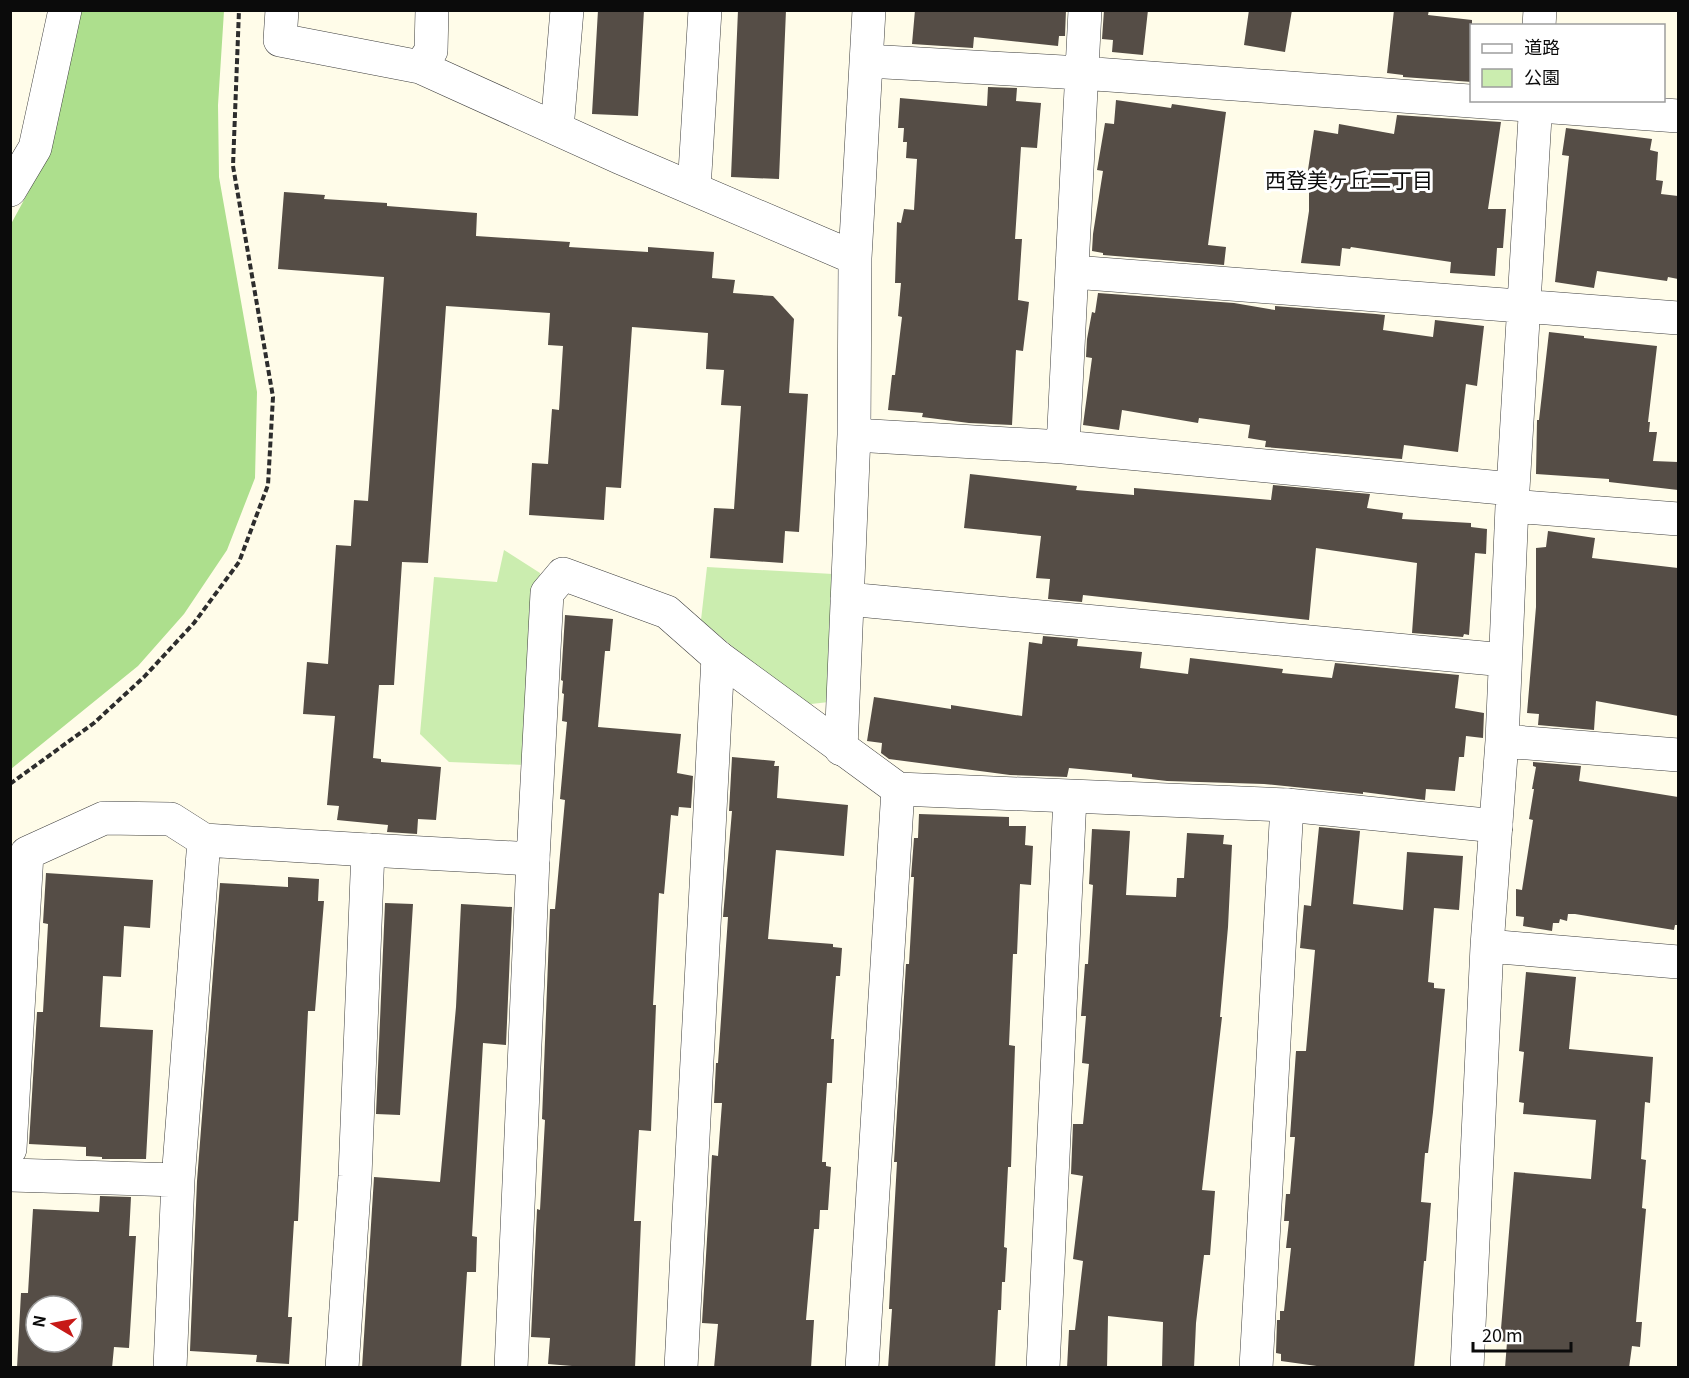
<svg xmlns="http://www.w3.org/2000/svg" width="1689" height="1378" font-family="Georgia,'Noto Sans JP',serif">
<style>
.green{fill:#cbedaf}
.forest{fill:#addf8d}
.building{fill:#554d46;fill-rule:evenodd}
.lines{fill:none;stroke-linecap:round;stroke-linejoin:round}
.minor-casing{stroke:#3e3e3e;stroke-width:34}
.tertiary-casing{stroke:#3e3e3e;stroke-width:34}
.path{stroke:#2d2d2d;stroke-width:4;stroke-dasharray:6 3;stroke-linecap:butt}
.minor{stroke:#fff;stroke-width:33}
.tertiary{stroke:#fff;stroke-width:33}
.labels{text-anchor:middle;dominant-baseline:central;stroke-width:6;stroke-linejoin:round;paint-order:stroke}
.neighbourhood-label{font-size:21px;fill:#0b0b0b;stroke:#fff}
</style>
<rect width="100%" height="100%" fill="#fffce9"/>
<path class="green" d="M504,550L540,573L525,765L449,762L420,734L434,577L497,582Z
M707,567L833,574L829,702L802,705L701,620Z"/>
<path class="forest" d="M80,11H224L218,105L219,177L257,392L255,478L227,550L184,614L138,666L11,769V224L50,152Z"/>
<path class="building" d="M598,10H644L638,116L592,114Z
M738,10H786L779,179L731,177Z
M915,10H1066L1065,36H1059L1058,46L974,37L973,48L912,44Z
M1104,10H1148L1143,55L1112,52L1113,40L1102,39Z
M1249,10H1292L1285,52L1244,45Z
M1394,10H1429L1428,15L1472,20V82L1403,77V75L1387,73Z
M988,87L1017,88L1016,101L1041,103L1037,148L1021,147L1015,239H1022L1018,300L1029,302L1023,351L1016,350L1012,425L969,423L922,417L923,413L888,410L892,375H895L902,317L898,316L901,283H895L897,222L901,223L904,209L914,210L917,159L906,158L907,142H903L904,128H898L900,98L987,106Z
M1116,100L1171,108L1172,104L1226,112L1208,245L1226,247L1224,265L1103,255V253L1092,251L1093,234L1103,171L1097,170L1105,123L1114,124Z
M1397,115L1501,122L1488,209H1506L1503,248H1497L1495,276L1450,273L1451,262L1351,247L1350,249L1342,248L1340,266L1301,263L1309,211V184L1306,183L1314,130L1338,134L1339,124L1394,134Z
M1566,128L1652,139L1650,150L1658,152L1656,180L1663,181L1661,194L1678,196V279L1668,277L1667,281L1597,271L1594,288L1555,282L1569,156L1562,155Z
M284,192L325,195L324,199L387,203V206L477,213L476,236L570,242L569,247L648,252V247L714,252L712,278L735,280L733,293L773,296L794,319L789,393L808,394L799,532L785,531L783,563L710,558L714,508L734,509L741,406L721,405L724,370L706,369L708,333L632,327L621,488L606,487L604,520L529,515L532,463L548,464L552,409L559,410L563,346L548,345L550,313L446,306L428,563L402,562L394,685H379L373,758L381,759V762L441,767L436,820L418,819L417,834L387,832L388,825L337,820L339,806L327,805L335,716L303,714L307,662L328,664L336,545L351,546L354,500L368,501L384,277L278,269Z
M1098,293L1234,303L1275,310V306L1376,314L1385,315L1383,330L1433,337L1435,320L1484,326L1477,386L1466,384L1458,452L1404,445L1402,459L1265,447L1266,441L1248,438L1250,425L1199,418L1198,423L1122,410L1119,430L1083,425L1092,358L1086,357L1087,339L1092,312L1095,313Z
M1549,332L1584,336V338L1657,346L1648,422H1650L1649,432H1657L1653,461L1678,462V490L1609,482V479L1536,474L1537,420H1539Z
M970,474L1077,486L1076,490L1134,495V488L1271,500L1273,485L1370,494L1367,508L1403,513L1402,519L1471,523V527L1487,529L1486,554L1475,553L1469,635L1464,634L1463,637L1412,633L1417,563L1316,548L1309,620L1083,595L1082,602L1048,599L1050,579L1036,578L1041,536L964,528Z
M1548,531L1595,538L1592,558L1678,568V716L1596,701L1594,730L1538,725L1539,714L1527,713L1536,607V548L1546,547Z
M565,615L613,619L610,651H605L598,727L681,734L677,773L693,776L691,808L679,807L678,816L671,815L664,894L659,893L653,1005H656L651,1131L639,1130L634,1221H641L635,1368H596L548,1364L550,1338L531,1337L537,1209L540,1210L545,1120L542,1119L550,909H555L565,800L560,799L567,722L562,721L564,694L562,693L563,681L561,680Z
M1043,636L1078,639L1077,646L1142,652L1140,668L1188,674L1190,658L1283,669L1282,673L1332,678L1335,663L1459,675L1455,708L1484,713L1483,738L1466,736L1464,757H1459L1455,791L1426,789L1425,800L1363,792V794L1264,784L1167,781L1132,777V774L1069,768L1067,777L1010,775L889,759L881,753L882,743L867,741L874,697L951,709V705L1022,716L1029,642L1042,644Z
M732,757L775,761L774,766H779L777,798L848,805L844,856L776,850L768,939L833,944V947L842,948L840,976H836L831,1039H834L832,1083H827L822,1162H826V1166L831,1167L828,1210H820L819,1229H814L806,1320H814L811,1368H714L718,1324L702,1323L712,1155L718,1156L722,1103H714L716,1063H718L728,917H723L732,811H729Z
M1533,762L1581,766L1579,781L1678,797V925H1675L1674,930L1575,914H1568L1567,921L1560,919L1559,923H1553L1552,931L1523,926L1524,917L1516,916V889L1522,890L1533,820L1529,819L1534,789H1532L1536,767L1533,766Z
M919,814L1009,817V826H1026L1025,845L1033,846L1031,885L1020,884L1017,954H1013L1009,1045L1015,1046L1012,1137L1011,1167H1008L1004,1247L1007,1248L1005,1282H1002L1001,1310H998L995,1368H888L892,1309H889L890,1288L897,1162H894L906,964H909L914,877H911L914,838H918Z
M1319,827L1360,831L1353,904L1403,910L1407,852L1463,856L1459,910L1434,908L1428,982L1434,983V988L1445,989L1433,1112L1428,1153H1425L1421,1202L1431,1203L1426,1261H1424L1414,1368H1331L1281,1361V1354L1276,1353L1277,1320H1280V1311H1284L1291,1248H1286L1289,1221H1284L1286,1194H1290L1295,1137H1290L1296,1051H1306L1315,950L1300,948L1304,905L1311,906Z
M1092,829L1130,831L1126,895L1176,897L1177,878H1184L1187,833L1224,835L1223,844L1232,845L1228,927L1220,1017H1222L1202,1190L1215,1191L1210,1255H1204L1196,1323L1194,1368H1162L1163,1322L1108,1316L1107,1368H1067L1069,1330H1075L1083,1261L1073,1259L1083,1176L1071,1174L1073,1124H1083L1089,1064L1082,1063L1086,1016H1081L1085,964H1088L1093,885L1089,884Z
M46,873L153,880L150,928L124,926L121,977L103,976L100,1027L153,1030L146,1159H102V1157L86,1156V1147L29,1144L37,1012H43L48,924L43,923Z
M288,877L319,879L318,901H324L315,1011H308L298,1221H294L288,1317H292L289,1364L256,1362L257,1355L190,1351L197,1181L220,883L288,887Z
M385,903L413,904L400,1115L376,1114Z
M461,904L512,907L506,1045L483,1043L472,1236L477,1237L476,1272H467L461,1368H362L374,1177L440,1182L456,1007Z
M1526,972L1576,977L1569,1049L1653,1057L1650,1103L1645,1102L1641,1159L1646,1160L1642,1208L1646,1209L1636,1322H1642L1640,1347L1632,1346L1629,1368H1505L1507,1342L1500,1341L1514,1172L1591,1179L1596,1120L1523,1114L1524,1103L1519,1102L1524,1052L1519,1051Z
M100,1196L131,1197L129,1236H136L129,1348L114,1347L112,1368H17L21,1293H28L33,1209L99,1212ZM36,1306H72V1342H36Z"/>
<g class="lines">
<g class="minor-casing">
<path id="minor" d="M282,10L280,40L420,67L621,158L855,258
M1539,26L1540,10
M867,61L1081,73L1678,116
M420,67L431,51L432,10
M557,129L567,10
M694,189L705,10
M1073,272L1678,318
M854,435L1063,447L1513,489
M1063,447L1085,10
M1512,506L1678,519
M847,599L1505,660
M1502,741L1678,755
M841,749L854,435L855,258L869,10
M1487,946L1678,962
M10,1149L27,853L104,818L171,819L204,840L368,850
M10,1175L178,1180
M170,1368L178,1180L204,840
M511,1368L533,859
M681,1368L718,657
M862,1368L898,789
M1043,1368L1070,797
M1256,1368L1287,805
M1467,1368L1487,946L1502,741L1512,506L1536,100"/>
</g>
<g class="tertiary-casing">
<path id="tertiary" d="M10,190L35,148L65,10
M342,1368L355,1176L368,850L533,859L547,593L563,574L667,612L718,657L898,789L1287,805L1496,826"/>
</g>
<path class="path" d="M10,784L94,723L144,677L194,623L239,562L268,485L273,397L233,166L239,10"/>
<use href="#minor" class="minor"/>
<use href="#tertiary" class="tertiary"/>
</g>
<g class="labels">
<g class="neighbourhood-label">
<text x="1349" y="179">西登美ヶ丘二丁目</text>
</g>
</g>
<rect width="1689" height="1378" fill="none" stroke="#0b0b0b" stroke-width="24"/>
<rect x="1470" y="24" width="195" height="78" fill="#ffffff" stroke="#9d9d9d" stroke-width="1.5"/>
<rect x="1482" y="44" width="30" height="9" fill="#ffffff" stroke="#9d9d9d" stroke-width="1.5"/>
<text x="1524" y="54" font-size="18" fill="#0b0b0b">道路</text>
<rect x="1482" y="69" width="30" height="18" fill="#cbedaf" stroke="#9d9d9d" stroke-width="1.5"/>
<text x="1524" y="84" font-size="18" fill="#0b0b0b">公園</text>
<g transform="translate(54 1324) rotate(280)"><circle r="28" fill="#ffffff" stroke="#9d9d9d" stroke-width="1.5"/>
<path d="M0-4.5L10 22L0 15L-10 22Z" fill="#c71917"/>
<text y="-9" font-size="16" font-weight="bold" text-anchor="middle" fill="#0b0b0b">N</text>
</g>
<path d="M1473 1342v9h98v-9" fill="none" stroke="#0b0b0b" stroke-width="3"/>
<text x="1482" y="1342" font-size="18" fill="#0b0b0b" stroke="#ffffff" stroke-width="4.5" paint-order="stroke">20 m</text>
</svg>
